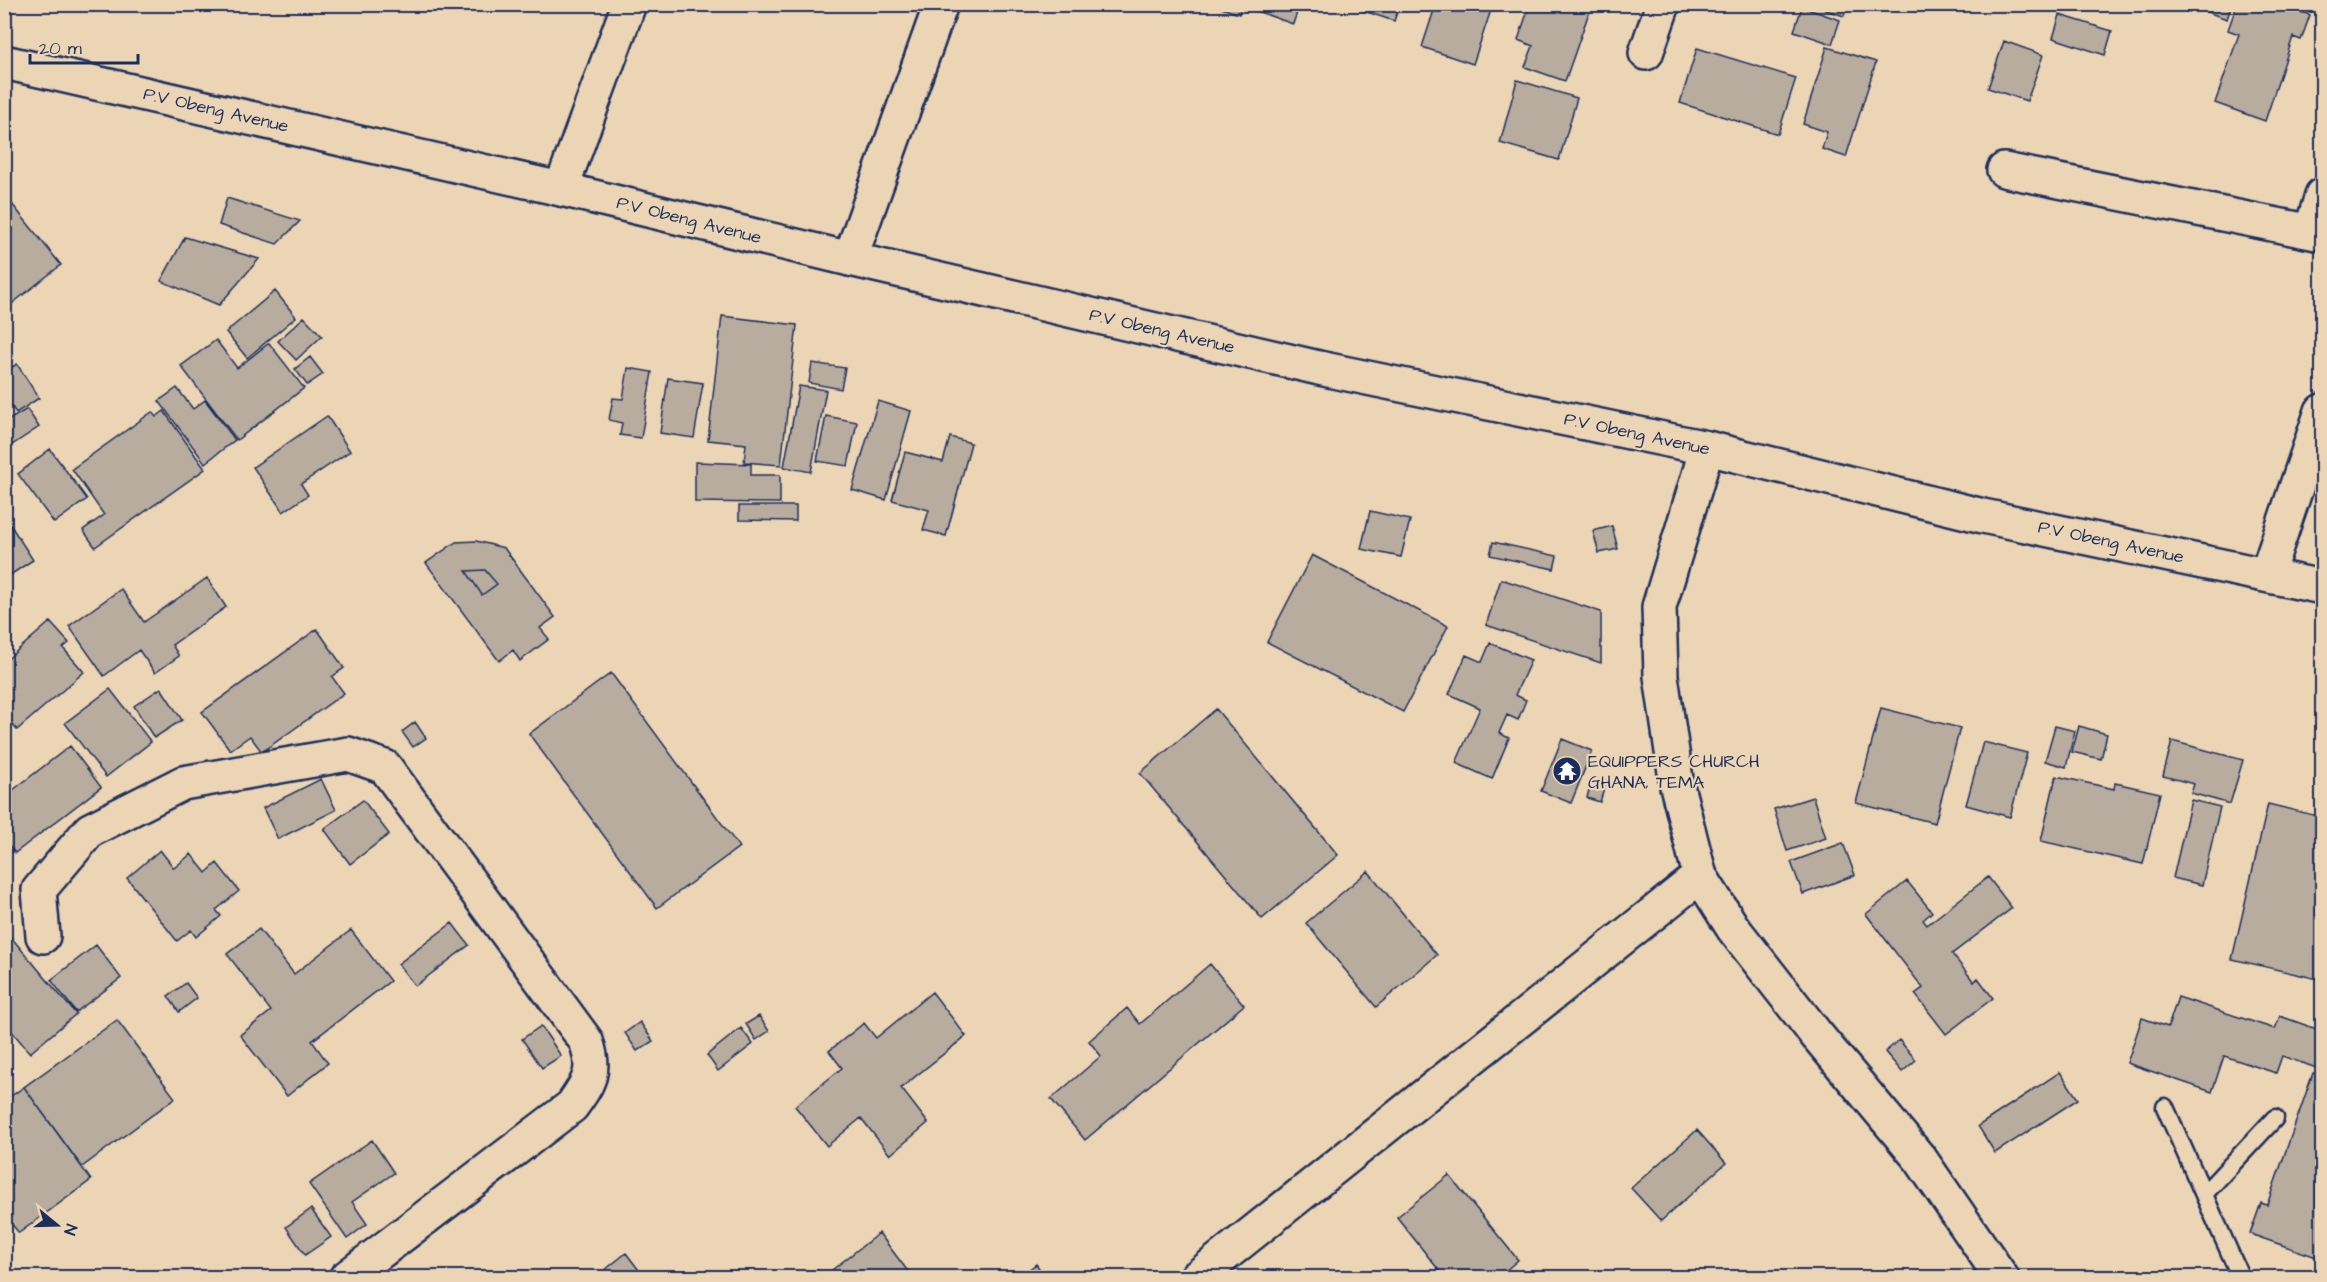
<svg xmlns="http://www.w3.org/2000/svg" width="2327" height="1282" font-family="'Architects Daughter',sans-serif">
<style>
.building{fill:#b8ac9f;stroke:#1b2f5e;stroke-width:1.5;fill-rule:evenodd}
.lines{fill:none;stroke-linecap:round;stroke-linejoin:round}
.service-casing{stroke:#1b2f5e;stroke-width:21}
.minor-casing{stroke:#1b2f5e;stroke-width:38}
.secondary-casing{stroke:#1b2f5e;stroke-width:38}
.service{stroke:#ecd5b4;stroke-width:16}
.minor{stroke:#ecd5b4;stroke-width:33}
.secondary{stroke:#ecd5b4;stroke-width:33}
.labels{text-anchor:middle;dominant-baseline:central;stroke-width:4.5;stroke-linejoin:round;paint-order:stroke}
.street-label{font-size:18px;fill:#1b2f5e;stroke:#ecd5b4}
.poi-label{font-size:18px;fill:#1b2f5e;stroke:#ecd5b4;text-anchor:start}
</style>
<rect width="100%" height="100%" fill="#ecd5b4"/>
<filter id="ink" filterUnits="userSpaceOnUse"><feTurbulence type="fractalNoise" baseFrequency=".0167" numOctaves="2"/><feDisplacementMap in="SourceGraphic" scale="12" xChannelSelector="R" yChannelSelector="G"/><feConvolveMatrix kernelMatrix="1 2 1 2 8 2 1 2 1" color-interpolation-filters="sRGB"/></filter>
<g filter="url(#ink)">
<path class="building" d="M1210,4H1242L1239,14Z
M1246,4H1300L1293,24L1245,7Z
M1362,4H1400L1394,21L1361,10Z
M1436,4H1493L1473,64L1422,47Z
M1530,4H1592L1565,81L1525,67L1533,46L1518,40Z
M1808,4H1848L1844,16Z
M2184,4H2232L2227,19Z
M2237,4H2304L2301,12L2310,15L2301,40L2293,37L2265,121L2215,103L2239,34L2228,30Z
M1802,7L1840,20L1832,44L1794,31Z
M2060,15L2112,31L2105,55L2053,38Z
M2004,41L2043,55L2027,101L1988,88Z
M1827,47L1876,62L1846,157L1822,149L1827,132L1803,124Z
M1697,48L1796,78L1778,134L1680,103Z
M1517,80L1577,98L1559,160L1500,143Z
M4,194L61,265L4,310Z
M227,198L300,221L277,244L219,225Z
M185,237L259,259L219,305L161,281Z
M275,291L296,317L247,358L226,332Z
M722,316L797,325L781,465L744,462L746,444L708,440Z
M304,317L322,336L296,360L278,341Z
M216,340L237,368L269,343L304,388L237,440L181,366Z
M310,357L323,374L307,385L295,369Z
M812,363L845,368L841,389L809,383Z
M17,364L39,398L16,413L4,395V372Z
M628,368L652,372L641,438L620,435L622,423L609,420L613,398L623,399Z
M668,378L703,383L694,438L660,433Z
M799,386L826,390L811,472L784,467Z
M177,388L193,409L205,400L235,440L205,463L159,401Z
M878,401L911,411L886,500L852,490Z
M27,409L39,427L12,445L4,433V423Z
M164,411L205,469L95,547L83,530L104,515L72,469L152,412L156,417Z
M327,416L350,451L301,484L308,495L283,512L253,467Z
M826,416L857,422L848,466L817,461Z
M950,437L971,443L946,536L923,530L929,510L892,500L905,452L943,462Z
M50,449L87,499L54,523L18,474Z
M695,462L751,464V475H780V503L695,502Z
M739,506H796V521L739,520Z
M1370,511L1410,520L1401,557L1361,549Z
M4,515L33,560L4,579Z
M1612,526L1618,549L1599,553L1593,531Z
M476,541L504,548L555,617L540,628L549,639L520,661L513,650L499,661L426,563L456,542ZM485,570L497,584L482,595L466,571Z
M1493,542L1557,556L1554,569L1490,555Z
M1312,555L1448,626L1403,712L1267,642Z
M485,570L497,584L482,595L466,571Z
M207,578L226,607L172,645L179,656L155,673L139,650L104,676L69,626L121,589L144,622Z
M1501,579L1601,612V663L1486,625Z
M50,622L69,643L63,648L84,672L17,730L4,715V662Z
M317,629L344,668L332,677L344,693L262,752L250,736L230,750L202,712Z
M1490,643L1531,660L1515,695L1526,700L1518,720L1507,715L1499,733L1509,738L1492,779L1456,763L1480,708L1449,694L1466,655L1482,662Z
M611,673L739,847L657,908L529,734Z
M161,688L182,720L154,738L134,706Z
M110,689L151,742L106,777L65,723Z
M1881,708L1960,728L1935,823L1856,803Z
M1216,709L1338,855L1262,919L1140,773Z
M415,722L426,738L413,747L402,732Z
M2055,726L2075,731L2066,767L2045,761Z
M2079,726L2107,734L2101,759L2072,752Z
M1562,739L1592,751L1571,803L1541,791Z
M2172,741L2243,760L2230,804L2191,793L2194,784L2163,776Z
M1983,742L2027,753L2010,817L1966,805Z
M70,746L101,787L15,853L4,839V797Z
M2056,776L2114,789L2115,783L2160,793L2143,864L2041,841Z
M1592,778L1606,782L1600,802L1587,798Z
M321,779L336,810L278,839L263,808Z
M1813,797L1826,838L1787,851L1774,809Z
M363,800L389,834L350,864L324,829Z
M2191,800L2220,807L2202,885L2173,878Z
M2268,804L2322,817V980L2232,959Z
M1843,843L1855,875L1803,894L1791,862Z
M160,850L174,868L191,854L206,873L217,863L239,891L216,910L221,916L196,937L191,930L177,941L127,878Z
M1368,871L1437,955L1376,1007L1306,923Z
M1988,877L2012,908L1952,954L1974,982L1978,978L1993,998L1946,1034L1915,994L1923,988L1866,914L1907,881L1932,912L1923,920L1927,925Z
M452,923L469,945L415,986L398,964Z
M4,929L76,1014L30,1053L4,1022Z
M259,929L294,974L351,930L390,981L312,1041L328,1063L287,1096L240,1035L271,1011L227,954Z
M96,945L121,978L76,1012L51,980Z
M1210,964L1244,1005L1085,1140L1051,1099L1101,1056L1089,1041L1127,1008L1140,1024Z
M186,983L197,998L179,1012L168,996Z
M932,992L966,1036L901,1088L928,1123L890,1155L861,1118L827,1146L795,1106L842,1068L829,1051L864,1023L876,1038Z
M2178,997L2275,1029L2280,1016L2322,1031V1070L2282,1056L2276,1073L2224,1056L2212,1092L2127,1063L2142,1018L2168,1027Z
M759,1016L769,1031L756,1040L746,1024Z
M117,1020L175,1098L82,1167L24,1087Z
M640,1022L653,1041L637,1051L625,1033Z
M541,1026L561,1056L542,1068L522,1039Z
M741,1028L753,1044L718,1071L707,1055Z
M1899,1040L1916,1060L1902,1072L1885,1052Z
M2060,1072L2078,1099L1995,1153L1978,1126Z
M2313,1073L2322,1076V1259L2250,1234L2261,1203L2267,1205Z
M24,1087L91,1180L19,1233L4,1215V1101Z
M1697,1130L1726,1163L1661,1221L1631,1188Z
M372,1140L394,1173L352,1202L367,1224L347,1239L309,1184Z
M1449,1175L1518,1260L1497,1278H1445L1397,1217Z
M311,1209L331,1237L305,1255L286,1227Z
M879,1233L913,1278H808L818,1270L823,1277Z
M626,1253L645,1278H595Z
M1036,1264L1046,1278H1018Z"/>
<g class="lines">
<g class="service-casing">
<path id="service" d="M2165,1107L2241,1278
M2204,1194L2275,1118"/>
</g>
<g class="minor-casing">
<path id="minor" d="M1646,53L1663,4
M2004,170L2322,234
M561,189L629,4
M2311,231L2322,195
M850,259L941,4
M1707,448L1659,607L1661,676L1677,786L1700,876L1733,928L1815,1033L1921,1160L2002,1278
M2267,574L2322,411
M43,936L39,890L90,830L183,783L348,754L385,767L586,1041C597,1071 589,1082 572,1106L346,1278
M1196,1278L1700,876"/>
</g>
<g class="secondary-casing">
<path id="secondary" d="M4,62L561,189L850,259L1319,368L1707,448L1983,516L2322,587"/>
</g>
<use href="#service" class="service"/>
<use href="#minor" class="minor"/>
<use href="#secondary" class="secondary"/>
</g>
</g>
<defs>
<g id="temple-disc" transform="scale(1.5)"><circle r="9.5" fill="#1b2f5e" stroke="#ecd5b4"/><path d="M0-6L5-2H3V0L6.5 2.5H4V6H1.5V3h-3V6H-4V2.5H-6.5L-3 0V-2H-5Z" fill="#fff"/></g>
</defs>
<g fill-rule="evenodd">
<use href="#temple-disc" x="1567" y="771"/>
</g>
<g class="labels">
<g class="street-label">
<text transform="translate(216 110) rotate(13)">P.V Obeng Avenue</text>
<text transform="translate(689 220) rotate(14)">P.V Obeng Avenue</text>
<text transform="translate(1162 331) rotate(13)">P.V Obeng Avenue</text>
<text transform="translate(1637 434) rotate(12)">P.V Obeng Avenue</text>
<text transform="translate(2111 542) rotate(12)">P.V Obeng Avenue</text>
</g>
<g class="poi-label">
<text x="1588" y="761">EQUIPPERS CHURCH<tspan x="1588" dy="21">GHANA, TEMA</tspan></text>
</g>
</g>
<rect width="2327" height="1282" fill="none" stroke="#ecd5b4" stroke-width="24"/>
<rect x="12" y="12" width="2303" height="1258" fill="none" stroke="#1b2f5e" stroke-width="2" filter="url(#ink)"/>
<g transform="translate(57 1225) rotate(109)" stroke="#ecd5b4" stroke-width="4.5" paint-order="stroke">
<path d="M0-4.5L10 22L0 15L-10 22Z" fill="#1b2f5e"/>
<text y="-9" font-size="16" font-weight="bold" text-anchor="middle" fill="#1b2f5e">N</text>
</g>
<path d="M30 54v9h108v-9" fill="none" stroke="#1b2f5e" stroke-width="3"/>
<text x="39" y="54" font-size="18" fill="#1b2f5e" stroke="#ecd5b4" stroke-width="4.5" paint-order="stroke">20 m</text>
</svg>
